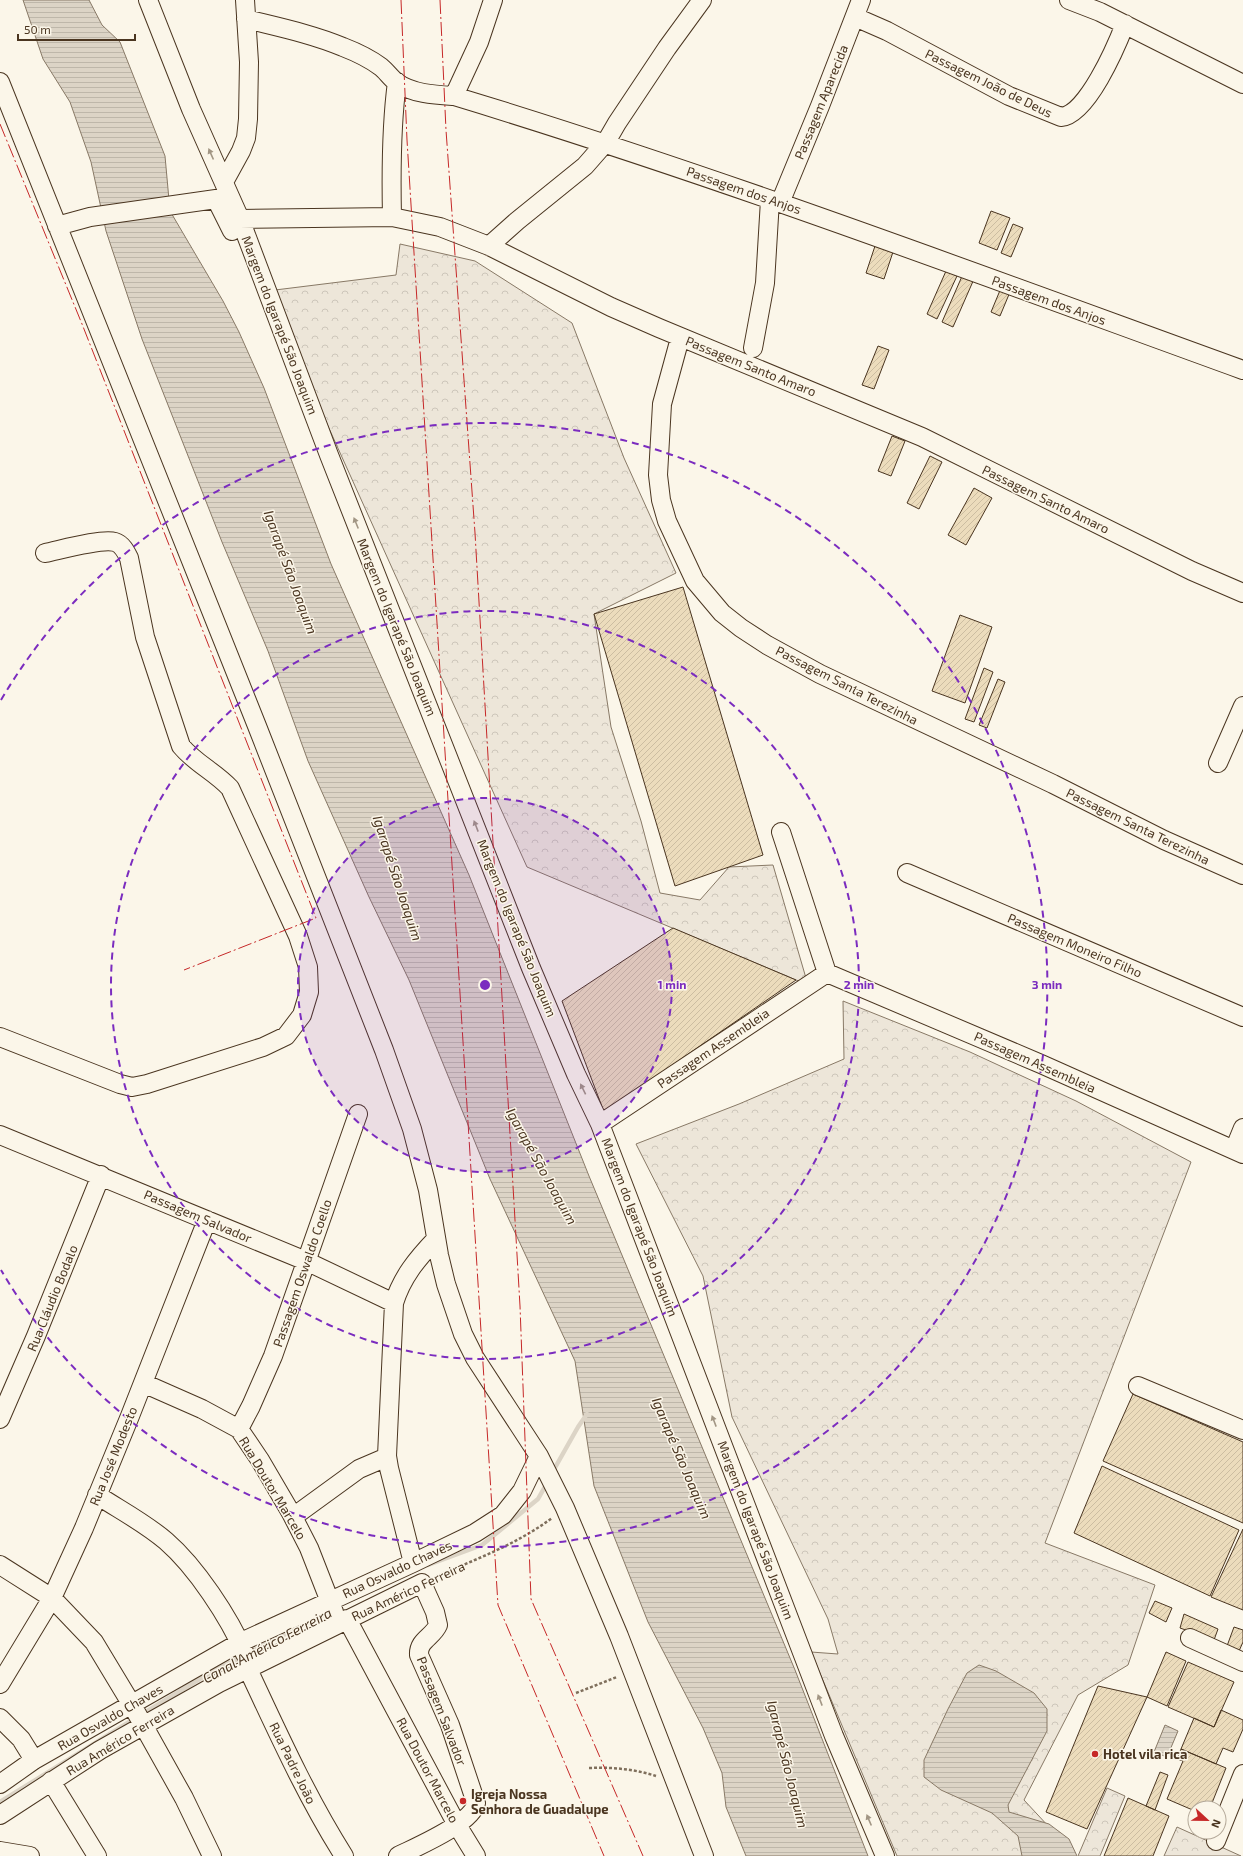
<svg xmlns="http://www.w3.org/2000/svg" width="1243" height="1856" font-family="'Exo 2',sans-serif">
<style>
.forest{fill:url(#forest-crowns);stroke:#887966}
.water{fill:url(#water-rules);stroke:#887966}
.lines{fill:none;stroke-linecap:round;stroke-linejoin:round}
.stream{stroke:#dcd4c6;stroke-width:4.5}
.building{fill:url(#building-hatch);stroke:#4a3520}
.minor-casing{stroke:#4a3520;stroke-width:20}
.path{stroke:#7f6f5c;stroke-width:2.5;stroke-dasharray:3 2;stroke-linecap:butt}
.minor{stroke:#fbf6e9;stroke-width:18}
.power{stroke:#c62828;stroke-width:1;stroke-dasharray:14 3 2 3;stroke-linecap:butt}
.oneway{fill:#a29684}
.ring{fill:none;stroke:#7b2cbf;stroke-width:2;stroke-dasharray:7 5}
.poi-dot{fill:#c62828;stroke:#fbf6e9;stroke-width:1.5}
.labels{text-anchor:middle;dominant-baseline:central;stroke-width:3;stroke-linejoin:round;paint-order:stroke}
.street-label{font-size:13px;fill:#4a3520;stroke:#fbf6e9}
.poi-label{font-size:13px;font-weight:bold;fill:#4a3520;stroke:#fbf6e9;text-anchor:start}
.water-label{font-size:14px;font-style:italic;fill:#4a3520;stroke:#fbf6e9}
.centre{fill:#7b2cbf;stroke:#fbf6e9;stroke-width:2}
.ring-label{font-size:12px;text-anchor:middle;font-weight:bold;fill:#7b2cbf;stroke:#fbf6e9;stroke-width:3;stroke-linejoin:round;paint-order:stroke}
</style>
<defs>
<pattern id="forest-crowns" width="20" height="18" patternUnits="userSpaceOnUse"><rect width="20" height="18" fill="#ede6d9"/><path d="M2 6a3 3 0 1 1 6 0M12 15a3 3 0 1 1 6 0" fill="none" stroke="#cdc6ba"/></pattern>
<pattern id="water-rules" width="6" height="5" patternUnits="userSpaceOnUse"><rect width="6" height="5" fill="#dcd4c6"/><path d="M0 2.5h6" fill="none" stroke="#beb7aa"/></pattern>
<pattern id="building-hatch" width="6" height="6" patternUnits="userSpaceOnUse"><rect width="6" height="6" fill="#ecdcbc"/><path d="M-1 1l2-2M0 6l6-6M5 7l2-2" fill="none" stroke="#ccbda1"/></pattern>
</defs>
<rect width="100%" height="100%" fill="#fbf6e9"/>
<path class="forest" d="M400,244L475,261L572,323L624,458L676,573L594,614L611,727L641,821L660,893L700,900L729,867L773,865L808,985L527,867L267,291L396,275Z
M843,1001L970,1052L1076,1101L1191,1162L1045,1543L1155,1585L1128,1665L1078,1695L1024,1800L1076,1856H897L811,1652L838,1654L828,1619L732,1417L703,1276L636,1144L739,1104L844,1059Z
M1107,1788L1125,1796L1100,1856H1078Z
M1177,1827L1241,1856H1164Z"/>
<path class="water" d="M23,0H89L102,25L120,42L165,156L170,211L223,301L239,332L264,388L331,564L469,875L589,1176L795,1670L868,1856H746L726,1807L722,1773L703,1728L648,1622L594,1486L575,1361L490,1179L409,980L369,897L308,761L268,651L222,542L142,339L106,231L91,162L70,102L43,59Z
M979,1665L996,1671L1034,1693L1047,1709V1731L1008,1805L1009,1812L1049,1824L1069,1839L1077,1856H1022L1018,1836L992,1813L941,1790L924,1777V1760L948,1709L967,1673Z
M1165,1725L1178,1731L1167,1757L1154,1752Z"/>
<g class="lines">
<path class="stream" d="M552,1473L578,1427L587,1414
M428,1565L482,1545L538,1499L547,1483
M248,1653L331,1611
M141,1715L211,1672L242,1657
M0,1802L134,1719"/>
</g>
<path class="building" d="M991,211L1010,218L997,250L979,243Z
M1013,224L1023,228L1011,257L1001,253Z
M876,243L894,249L884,279L866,273Z
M946,271L957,276L937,319L927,314Z
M963,274L974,279L953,327L942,322Z
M1001,288L1010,292L1000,316L991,312Z
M878,346L889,350L874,389L862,385Z
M892,436L905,441L891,476L878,471Z
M930,456L942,462L919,509L907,503Z
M974,488L992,498L966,545L948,535Z
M683,587L763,855L675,886L594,614Z
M960,615L992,627L965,703L932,691Z
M984,668L993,672L974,722L965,719Z
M998,679L1005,682L987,728L979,725Z
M673,928L796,980L604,1112L562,1001Z
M1133,1394L1243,1442V1523L1103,1461Z
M1102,1466L1239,1530L1210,1596L1074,1533Z
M1243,1529V1610L1211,1597Z
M1155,1601L1172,1608L1166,1622L1149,1613Z
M1184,1614L1218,1629L1214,1640L1180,1628Z
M1234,1627L1243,1630V1642L1239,1651L1227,1646Z
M1166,1652L1186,1661L1167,1706L1147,1697Z
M1188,1662L1234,1682L1214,1727L1168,1707Z
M1098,1686L1147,1697L1087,1829L1046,1812Z
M1221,1710L1243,1720V1729L1233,1752L1223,1748L1216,1764L1181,1749L1194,1718L1214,1727Z
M1181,1749L1226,1768L1210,1808H1195V1811L1167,1799L1183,1761L1177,1759Z
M1160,1772L1168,1775L1155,1810L1146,1806Z
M1128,1798L1169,1816L1153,1856H1104Z"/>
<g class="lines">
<g class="minor-casing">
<path id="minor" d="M148,0L191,109L240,219L329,455L531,968L576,1074L600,1124L834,1736L885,1856
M1069,0L1100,12L1243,84
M855,17L887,31L1009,96L1061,117C1087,115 1116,47 1125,24
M246,19C278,27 312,34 343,47C356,52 369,58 381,67C386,71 390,77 396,82C412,94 436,95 454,96C721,177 981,275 1243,370
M0,82L257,726L384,1050L412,1129L428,1190L439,1255L446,1284L463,1334L475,1358L539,1456L565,1508L619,1636L704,1856
M454,96L479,42L493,0
M224,182L241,151L246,138L248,119L249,62L245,0
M780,203L820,106L861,0
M392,217C391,172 391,127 397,82
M240,219L392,217L440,227L489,246L611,307L659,328L922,437L1192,571L1243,593
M57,226L90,217L216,199L232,231
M489,246L517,221L585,166L606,142L617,123L667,48L702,0
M680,338L662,404L658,475L661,500L667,521L695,581L722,613L741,628L767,645L820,674L1053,784L1164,840L1243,875
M753,348L765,283L770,200
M1218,763L1243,706
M781,832L827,973
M907,873L1243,1017
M0,1037L120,1084L132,1087L147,1084L263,1047L286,1036L302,1015L309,992L308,967L298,936L230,788C215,772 195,763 181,746L145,637L129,558C126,552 122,544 115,542C102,538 60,550 45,553
M600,1124L827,973L1041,1064L1243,1154
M0,1135L306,1261L394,1303
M1234,1150L1243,1128
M143,1383L202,1409L239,1429L260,1460L291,1513L309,1548L334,1612
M1138,1386L1243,1430
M0,1419L36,1336L101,1175
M239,1429L251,1406L273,1356L358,1114
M97,1495C120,1510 145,1523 166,1541C196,1567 229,1617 245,1654
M293,1517L359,1469L387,1457
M413,1563L389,1468L387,1456L394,1303C402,1277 417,1259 436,1239
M0,1565L52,1598L94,1642L132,1705L184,1798L212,1856
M347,1619L457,1825L476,1856
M1190,1638L1243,1662
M247,1667C277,1731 306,1796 344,1856
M0,1684L52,1598L84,1528L130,1416L207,1220
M0,1718L21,1739L34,1760
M51,1781L97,1856
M0,1784L34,1760L239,1643L413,1563L475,1533L503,1515L522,1491L539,1456
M0,1815L100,1750L219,1683L422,1583L435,1612L438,1625C433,1637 418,1640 419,1655L450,1725L476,1803C473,1823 416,1847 398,1856
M1216,1841L1243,1774
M0,1851L30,1856"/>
</g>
<path class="path" d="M437,1576C477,1559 517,1544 552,1518
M576,1693L617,1677
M589,1768C612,1767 634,1769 656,1776"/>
<use href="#minor" class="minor"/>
<path class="power" d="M401,0L407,140L498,1605L604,1856
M440,0L446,130L475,533L520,1306L531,1599L643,1856
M0,124L82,324L316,918L184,970"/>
</g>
<defs><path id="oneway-solid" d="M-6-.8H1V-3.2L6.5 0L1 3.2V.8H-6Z"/></defs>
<g class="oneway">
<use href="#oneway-solid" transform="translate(211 154) rotate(-114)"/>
<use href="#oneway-solid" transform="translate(356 523) rotate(-112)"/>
<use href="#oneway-solid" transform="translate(476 826) rotate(-111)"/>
<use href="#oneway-solid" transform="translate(583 1089) rotate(-116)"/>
<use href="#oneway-solid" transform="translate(714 1421) rotate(-111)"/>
<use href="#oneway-solid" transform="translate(820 1700) rotate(-111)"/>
<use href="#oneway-solid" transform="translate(869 1820) rotate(-113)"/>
</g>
<circle cx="485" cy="985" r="187" fill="#7b2cbf" fill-opacity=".12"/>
<g class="ring">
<circle cx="485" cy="985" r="187"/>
<circle cx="485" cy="985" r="374"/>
<path d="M1 700A562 562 0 1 1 1 1270"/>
</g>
<g class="poi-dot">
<circle cx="1095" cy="1754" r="4"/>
<circle cx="463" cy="1801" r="4"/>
</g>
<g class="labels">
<g class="street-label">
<text transform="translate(989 83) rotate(26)">Passagem João de Deus</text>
<text transform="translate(821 102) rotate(-68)">Passagem Aparecida</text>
<text transform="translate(744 190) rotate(19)">Passagem dos Anjos</text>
<text transform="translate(1049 300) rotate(20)">Passagem dos Anjos</text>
<text transform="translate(280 325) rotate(69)">Margem do Igarapé São Joaquim</text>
<text transform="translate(751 366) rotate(22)">Passagem Santo Amaro</text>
<text transform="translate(1046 499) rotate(26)">Passagem Santo Amaro</text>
<text transform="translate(397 627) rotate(68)">Margem do Igarapé São Joaquim</text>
<text transform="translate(847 685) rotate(27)">Passagem Santa Terezinha</text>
<text transform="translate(1138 826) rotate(26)">Passagem Santa Terezinha</text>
<text transform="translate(517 928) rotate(68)">Margem do Igarapé São Joaquim</text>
<text transform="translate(1075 945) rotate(23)">Passagem Moneiro Filho</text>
<text transform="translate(713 1048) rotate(-34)">Passagem Assembleia</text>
<text transform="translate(1035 1062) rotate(24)">Passagem Assembleia</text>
<text transform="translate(198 1216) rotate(23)">Passagem Salvador</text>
<text transform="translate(640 1227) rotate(69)">Margem do Igarapé São Joaquim</text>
<text transform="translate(302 1273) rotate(-71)">Passagem Oswaldo Coello</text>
<text transform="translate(52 1298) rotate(-68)">Rua Cláudio Bodalo</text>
<text transform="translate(113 1456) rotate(-68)">Rua José Modesto</text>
<text transform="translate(273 1488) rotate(59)">Rua Doutor Marcelo</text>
<text transform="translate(756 1530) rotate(69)">Margem do Igarapé São Joaquim</text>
<text transform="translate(397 1569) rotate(-25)">Rua Osvaldo Chaves</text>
<text transform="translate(408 1591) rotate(-25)">Rua Américo Ferreira</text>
<text transform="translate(442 1711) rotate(69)">Passagem Salvador</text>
<text transform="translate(110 1717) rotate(-30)">Rua Osvaldo Chaves</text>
<text transform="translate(120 1740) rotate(-31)">Rua Américo Ferreira</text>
<text transform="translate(293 1763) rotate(64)">Rua Padre João</text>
<text transform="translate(428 1770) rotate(62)">Rua Doutor Marcelo</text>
</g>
<g class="poi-label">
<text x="1103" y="1754">Hotel vila rica</text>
<text x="471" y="1794">Igreja Nossa<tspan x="471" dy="15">Senhora de Guadalupe</tspan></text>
</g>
<g class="water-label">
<text transform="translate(291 572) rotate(70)">Igarapé São Joaquim</text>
<text transform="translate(398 878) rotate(72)">Igarapé São Joaquim</text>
<text transform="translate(542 1166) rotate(61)">Igarapé São Joaquim</text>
<text transform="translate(682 1458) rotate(67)">Igarapé São Joaquim</text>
<text transform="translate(267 1645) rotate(-28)">Canal Américo Ferreira</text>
<text transform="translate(788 1764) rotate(76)">Igarapé São Joaquim</text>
</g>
</g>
<circle cx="485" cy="985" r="6" class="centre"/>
<g class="ring-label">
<text x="672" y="989">1 min</text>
<text x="859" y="989">2 min</text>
<text x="1047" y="989">3 min</text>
</g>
<g transform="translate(1207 1820) rotate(112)"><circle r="19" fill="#fbf6e9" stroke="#b4a999"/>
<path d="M0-3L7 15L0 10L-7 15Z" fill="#c62828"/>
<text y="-6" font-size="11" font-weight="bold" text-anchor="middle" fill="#4a3520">N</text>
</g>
<path d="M18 34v6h117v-6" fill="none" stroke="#4a3520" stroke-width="2"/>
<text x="24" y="34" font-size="12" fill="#4a3520" stroke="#fbf6e9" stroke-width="3" paint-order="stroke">50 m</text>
</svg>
